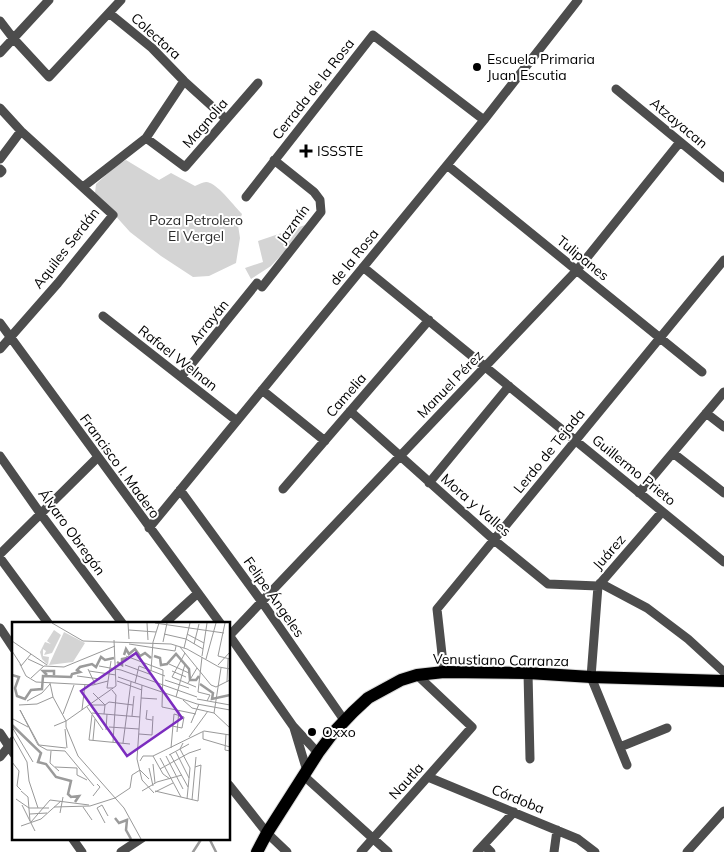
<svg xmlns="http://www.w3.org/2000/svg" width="724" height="852" font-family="Mulish,sans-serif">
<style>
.green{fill:#d4d4d4}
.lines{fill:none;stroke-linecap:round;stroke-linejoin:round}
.stream{stroke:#9b9b9b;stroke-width:2.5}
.major-casing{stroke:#dbdbdb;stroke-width:14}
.minor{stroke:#4d4d4d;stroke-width:9}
.major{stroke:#000;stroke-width:12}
.poi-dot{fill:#000;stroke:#fff;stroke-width:2}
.labels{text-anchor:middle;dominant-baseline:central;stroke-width:4;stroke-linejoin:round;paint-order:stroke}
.street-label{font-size:14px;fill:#000;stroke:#fff}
.poi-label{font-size:14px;fill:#000;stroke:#fff;text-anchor:start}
.park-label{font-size:14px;fill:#2b2b2b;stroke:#fff}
.inset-river{fill:none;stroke:#9b9b9b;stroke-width:2.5}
.inset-road{fill:none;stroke:#999;stroke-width:1}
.view{fill:#7b2cbf;fill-opacity:0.15;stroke:#7b2cbf;stroke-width:2.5}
.inset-edge{fill:none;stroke:#000;stroke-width:2.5}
</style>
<rect width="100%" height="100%" fill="#fff"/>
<path class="green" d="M126,160L159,180L171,173L195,186C200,184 205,180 210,183C219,186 235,207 242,214L238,225L240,238L236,263L209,276L193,277L161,256L130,232L95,193L96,184L117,165Z
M311,223L271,266L251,279L245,268L263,262L258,241Z"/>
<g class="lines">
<path class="stream" d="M209,838L216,852
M193,852L202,838"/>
<g class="major-casing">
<path id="major" d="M257,852L267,833L318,753L333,733L353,712L368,698L401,680L417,675L444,672L528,673L591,677L724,681"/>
</g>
<path class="minor" d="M109,13L152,48L184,81L226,119
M0,21L13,38L49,77L121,0
M0,53L49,0
M616,89L724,178
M0,108L21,131L113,215L58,283L0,349
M146,138L185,167L258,83
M0,159L21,131
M447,165L702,372
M0,169L2,171L0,173
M83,187L146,138L184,81
M246,197L373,35L484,120
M363,267L724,562
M262,287L321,212L320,200L314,192L274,160
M103,316L237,421
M0,323L220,623
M181,377L257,283
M262,390L325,441
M350,411L494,540L548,584L598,586
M706,413L724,427
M673,453L724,493
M0,456L40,513L122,623
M429,483L509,386
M283,489L429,320
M180,490L262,602L344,720
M639,493L724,392
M149,528L484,120L578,0
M0,554L97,458
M0,558L48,623
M600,583L647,608L688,639L724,672
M165,623L198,593
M0,628L14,649
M229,635L293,726L318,753
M229,636L577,270L680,142
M444,672L437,609L724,260
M528,673L530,759
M294,728L307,771
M0,733L14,754
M620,747L667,728
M0,757L14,740
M627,765L591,677L598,586L662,512
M304,776L388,852
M428,777L578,839L595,852
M229,785L267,833L287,852
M72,838L82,852
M484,845L491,852
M121,852L142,838
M361,852L472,727L417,675
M477,852L514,812
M554,852L557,830
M687,852L724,811"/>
<use href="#major" class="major"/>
</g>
<g class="poi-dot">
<circle cx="477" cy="67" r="5"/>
<path d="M303.5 143.5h5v5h5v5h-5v5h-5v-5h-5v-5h5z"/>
<circle cx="312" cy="732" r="5"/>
</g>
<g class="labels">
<g class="street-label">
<text transform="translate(156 36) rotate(42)">Colectora</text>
<text transform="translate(313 89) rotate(-52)">Cerrada de la Rosa</text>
<text transform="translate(205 123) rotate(-49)">Magnolia</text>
<text transform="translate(679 123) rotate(40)">Atzayacan</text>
<text transform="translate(293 224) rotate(-54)">Jazmín</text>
<text transform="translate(66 248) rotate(-52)">Aquiles Serdán</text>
<text transform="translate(354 257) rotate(-51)">de la Rosa</text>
<text transform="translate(583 258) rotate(39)">Tulipanes</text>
<text transform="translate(209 322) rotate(-51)">Arrayán</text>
<text transform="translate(178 358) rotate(38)">Rafael Welnan</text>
<text transform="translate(450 384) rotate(-46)">Manuel Pérez</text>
<text transform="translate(346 395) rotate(-49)">Camelia</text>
<text transform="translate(549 451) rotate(-51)">Lerdo de Tejada</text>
<text transform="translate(120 466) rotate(54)">Francisco I. Madero</text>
<text transform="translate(634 470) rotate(39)">Guillermo Prieto</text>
<text transform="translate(476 505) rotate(41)">Mora y Valles</text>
<text transform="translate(72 532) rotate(54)">Álvaro Obregón</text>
<text transform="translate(609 552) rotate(-49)">Juárez</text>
<text transform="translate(274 597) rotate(55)">Felipe Ángeles</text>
<text transform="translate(501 660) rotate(1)">Venustiano Carranza</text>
<text transform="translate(406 781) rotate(-48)">Nautla</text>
<text transform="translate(518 799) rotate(22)">Córdoba</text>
</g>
<g class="poi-label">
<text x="487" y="59">Escuela Primaria<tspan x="487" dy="16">Juan Escutia</tspan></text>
<text x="317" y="151">ISSSTE</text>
<text x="322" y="732">Oxxo</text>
</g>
<g class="park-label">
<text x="196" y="220">Poza Petrolero<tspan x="196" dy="16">El Vergel</tspan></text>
</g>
</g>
<g transform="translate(12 622)">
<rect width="218" height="218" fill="#fff"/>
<path d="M42,8L49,13L40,31L32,33L34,29L31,27V34L37,35L36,43L30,37L28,30L33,20L39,22L35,19ZM52,10L73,21L61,40L37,43Z" fill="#d4d4d4"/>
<path class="inset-river" d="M112,33L114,27L117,32L123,27L128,34L133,31L139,36M142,34L148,36L149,43L155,42L164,32L177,47L178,58H184L187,54M105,40L110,43V37L115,36M0,53L7,55L3,66L5,74L13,77L19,68L30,67L31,54L59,55L60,52L68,50L65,48L68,45L80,42L84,45L89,35L93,38L102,36M35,53L31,49H42V53M188,62L201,71L200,77L218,73M0,103L29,131L26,140L34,142L44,155L59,159L56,172L59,175L67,174L63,180M103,196L107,201L115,198L114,208L119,217"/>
<path class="inset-road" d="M40,1L71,19L159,22L175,27L207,45L218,47M116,1L117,17M135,1L136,18M143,1L212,11M213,1L206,34L218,37M117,8L144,10M152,12L174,17L191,27M175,12L192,21M102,18L104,64L54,99V105L66,134L112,186L129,217M0,19L35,43M151,20L155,1M117,22L163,29L164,24M182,22L187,2M168,25L199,63L204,65L218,58M172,26L178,1M0,29L9,43M173,31L160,55L184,65M114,34L151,48L150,85L184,92M190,34L195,1M16,37L31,44M194,37L204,1M99,39L95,66H101M8,42L14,54L24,60L81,63L96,59M157,42L177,51M113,43L140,53M206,43L218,30M9,44L19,32M87,44L109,48L185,75M76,47L83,62M77,49L104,53M139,49L141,20L147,1M160,49L174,55M65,54L88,57M106,55L185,82L218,88M19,56L32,44L52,45L103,24M153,58L177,66M105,59L130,68M215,60L216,37M38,61L41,75L54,99L42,104M123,61L127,44L153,54M176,61L185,46M130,63L125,137L130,158L142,171M100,68L104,73L101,120M186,70L190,35M186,70L198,73L195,79M81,71L93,83L92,92M164,75L173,42M129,76L145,77M185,77L218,83M171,78L180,86L202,91L218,106M15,79L30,71L38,62M7,83L25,82L41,75M78,83H93M93,83L97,80L121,83M75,85L91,108M70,88L73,62M135,88L134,97L140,98M80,91L128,95M202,91L209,46M51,92L62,63M80,93L77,118L118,122M120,94L122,74M1,97L16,105M179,101L187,82M160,104L170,106L172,95M0,105L21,140M97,105L127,107M53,107L55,126M94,108L95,92M165,110L167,88M191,110V117L218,125M127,112L140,113L141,94M214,112L213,128L218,129M0,113L15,140L17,159L26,186M177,115L196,89M81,118L83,97M111,121L119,60M177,122L168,127L178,146M159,126L162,92L172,95M39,129L38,141L47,149M53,129L35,128L26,123L8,88L27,123L54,126M53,129L82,164M164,130L177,156M158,132L176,165M157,133L168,127L171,121M141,134L192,109L218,113M141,134L151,152L158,157M154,134L171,167M148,136L169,175M128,139L131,134H141M0,140L7,149L5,164L9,168M141,142L143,161M43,145L65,146M65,146V153L75,158M137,146L141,164M148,147L177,131L189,127M9,169L16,175L18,199M130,169L145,160L170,153M143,169L186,179L189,143L183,145M143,170L161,161M81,174L88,165L85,162M4,177L17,186H37M175,177L178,146M38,178L77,183M180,178L184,135M10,183L23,209M42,185L78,184L103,176L118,166L120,153L128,148L137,157M71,185L80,198M48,191L51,175M18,192L35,191M19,200L38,178M93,201L85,186L90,183L96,194M9,204L29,197L49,179"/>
<path class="view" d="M124,31L170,96L115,134L69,69Z"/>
<rect width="218" height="218" class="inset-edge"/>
</g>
</svg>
